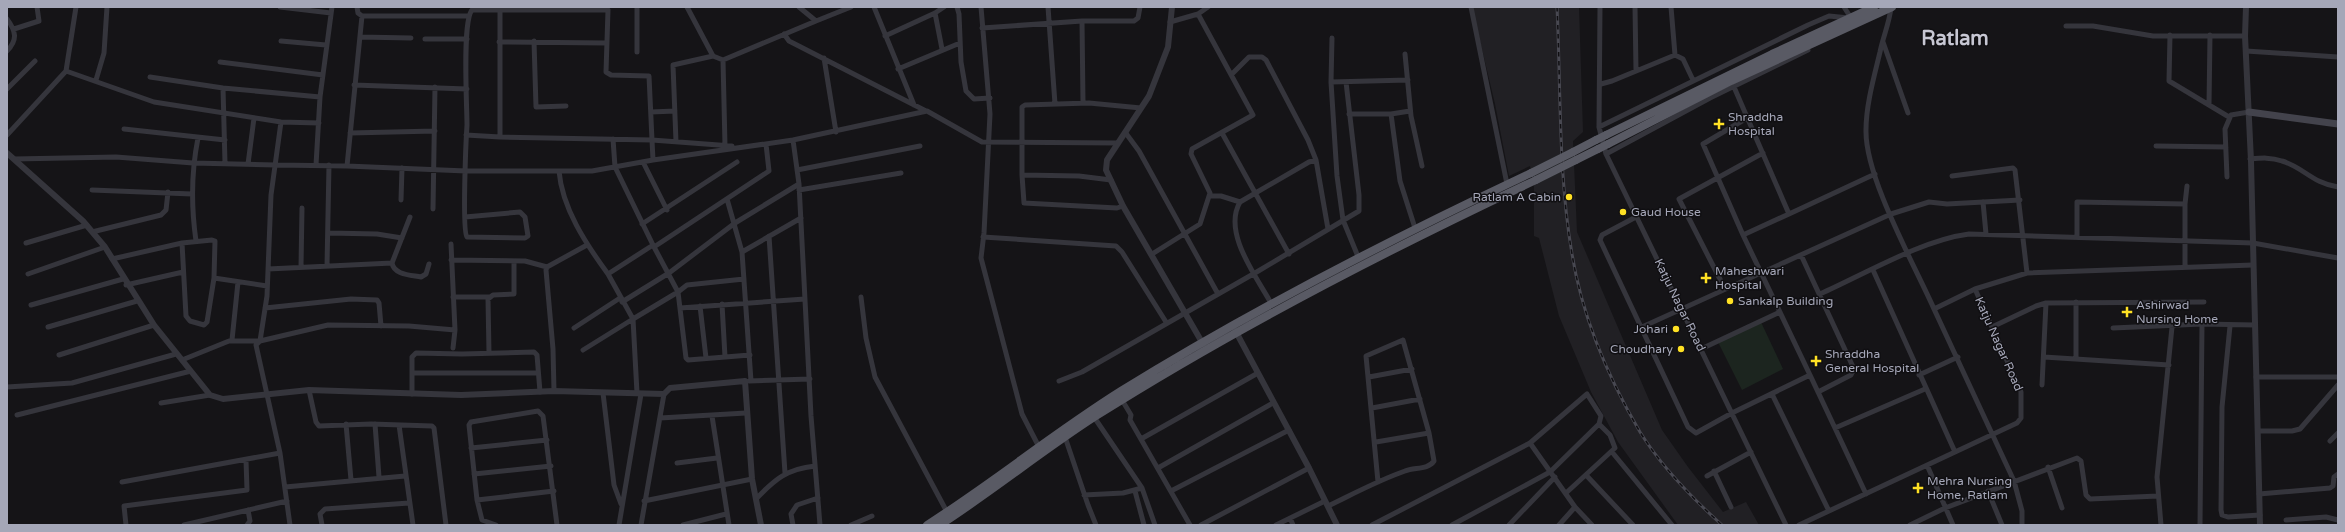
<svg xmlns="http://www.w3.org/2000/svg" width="2345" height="532" font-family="'Varela Round',sans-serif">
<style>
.built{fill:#212024}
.green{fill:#1c251f}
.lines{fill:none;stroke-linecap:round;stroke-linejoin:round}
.minor{stroke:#35353c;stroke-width:5}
.tertiary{stroke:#35353c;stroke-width:6}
.secondary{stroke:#43434c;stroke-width:7}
.trunk{stroke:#595a64;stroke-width:8}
.rail-casing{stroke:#484851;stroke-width:3}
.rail{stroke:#100f12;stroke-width:1.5;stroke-dasharray:4.5;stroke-linecap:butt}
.trunk-bridge{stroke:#595a64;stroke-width:8}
.poi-dot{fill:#ffe124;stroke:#100f12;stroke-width:1.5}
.labels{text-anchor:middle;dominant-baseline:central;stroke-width:3;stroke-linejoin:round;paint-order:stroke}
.poi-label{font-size:12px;fill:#a5a7b8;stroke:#100f12;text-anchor:start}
.street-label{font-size:12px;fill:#a5a7b8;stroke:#100f12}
.town-label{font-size:20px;font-weight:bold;fill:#c7c7d3;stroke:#100f12}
</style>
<rect width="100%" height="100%" fill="#151417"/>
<path class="built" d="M1472,7H1579L1583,132L1573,141L1577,232L1662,430L1688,467L1723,512L1746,502L1759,525H1678L1618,442L1591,392L1559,316L1539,238L1534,236V186L1530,166L1509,176L1495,104Z"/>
<path class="green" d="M1760,320L1783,369L1742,390L1718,342Z"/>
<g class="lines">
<path class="minor" d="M280,7L331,13
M357,7L358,13L362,16H468
M687,7L713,56L723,60L816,21L799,7
M874,7L914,105
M957,7L959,14L961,62L966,91L974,99L990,98
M981,7L990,114L984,233L981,258L1022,414L1039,447
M1048,7L1055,104
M1471,7L1507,184
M1600,7L1599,127L1606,154L1786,525
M1635,7L1636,71
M1671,7L1675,55
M1844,7L1851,18
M935,13L942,49
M7,19C16,31 18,40 7,51
M816,21L851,7
M1082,21L1083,103
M1170,22L1198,14L1208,7
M2066,26H2093L2153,36H2245
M982,28L1082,21H1134L1138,18L1140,7
M14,29L39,21L37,7
M784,34L789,41L926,111
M2170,35L2169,81L2229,117
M885,36L935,13L944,7
M360,37L411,38
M1332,38L1331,82L1337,176L1343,220L1359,259
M425,39H467
M281,41L326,45
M534,41L536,107L566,106
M499,42L606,43
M1883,42L1908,113
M2246,51L2338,57
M637,52V7
M1405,54L1411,116L1422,166
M824,58L836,132
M723,60L725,146
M220,62L323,75
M898,69L960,43
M66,71L154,102L281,122L319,123
M1232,74L1249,57H1262L1266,60L1308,140L1316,160L1328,229
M150,77L223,88L320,97
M96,80L104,53L107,7
M1331,82L1408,80
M1601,84L1612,81L1675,55L1683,59L1693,80
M354,85L467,89
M1734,87L1789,214L1875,174
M223,88L225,163
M7,89L35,61
M2209,105L2210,35
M651,112L675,111
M1349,114H1391L1410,111
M1391,114L1400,181L1415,228
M281,122L271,195L267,296L260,341L256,345L280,453L290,525
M1599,127L1808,25L1829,16L1849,18
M124,129L225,140
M1125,132L1139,151L1218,294
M350,133L435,131
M1222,133L1289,254
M7,135L66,71L76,7
M466,135L500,137V11
M500,137L652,140L653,160
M793,140L799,184L811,416L820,525
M676,142L673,65L713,56
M2156,146L2226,147
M1606,154L1710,98L1808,50
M14,159L116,157L193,163L276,165L347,166L466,171H592L653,160L793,140L927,111L982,142L1118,143
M2250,159C2261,158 2271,157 2282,161C2303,167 2312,183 2338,187
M643,162L667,210
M248,164L254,118
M316,165L320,97L332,7
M347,166L362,16
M797,170L920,146
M559,171C562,208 586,244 608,274
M1022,175L1079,176L1111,180
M1952,176L2013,168L2015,170L2027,273
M2227,177L2225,129L2231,115L2249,112
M92,190L192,194
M799,190L901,173
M1210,196H1221L1240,202
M727,199L742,252
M401,200L402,168
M1983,202L1986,234
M1123,206L1117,208L1024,203L1022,175V107L1025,105L1089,103L1141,108
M433,209L435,87
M465,217L520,212L525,217L528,236L525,238L467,237C462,231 466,140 467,125C467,106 462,21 472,10H608L606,72L611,75L649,76L652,140L732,146
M1636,217L1602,235L1600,240L1688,427L1696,433L1732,413L1810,375L1743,235L1789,214
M642,224L737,162
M92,232L161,215L166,210L168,192
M329,233L377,234L402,238
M1743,235L1703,144L1747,118
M769,236L785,473
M983,237L1116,246L1122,252L1166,322
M2077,237V202L2185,204
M196,241C191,206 191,173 198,138
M26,243L87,225
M451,244L455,330L453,348
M654,247L769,171L766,144
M1152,254L1200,224L1210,193L1191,154L1192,149L1253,115L1198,14
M1801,255L1854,369L1851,375L1818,392
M112,259L182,243L212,240L215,241L214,278L207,322L204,325L190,321L186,316L182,243
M451,260L525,261L547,267
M392,263C394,275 411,275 421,277L426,274L429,264
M327,266L329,165
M301,267L302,208
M2185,267V204L2187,186
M268,269L392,263L410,217
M1873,270L1955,452
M28,274L105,247
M214,278L267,286
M744,279L687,285L678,292L686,358L688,360L750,355
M126,285L183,272
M1725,289L1679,199L1763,153
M1975,289L2027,273L2253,265
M1820,294C1865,274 1922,240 1969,234L2253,243L2338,258
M453,297H489
M861,297L866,338L875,377L947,512
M622,302L669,273L735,223L799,184
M722,304L725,357
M31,305L123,279
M1272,305C1257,277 1222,233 1240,202L1309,162L1316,160
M700,306L706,358
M265,308L351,299L377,300L379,303L381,326
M680,308L805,299
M1934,309L2014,481L2022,511V525
M2230,326L2222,407L2221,510L2222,515L2228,517L2260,515
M48,327L137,301
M1642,327L1891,214L1929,202L1947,204L2020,200
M1992,327L2036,306L2046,303L2204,302
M574,328L620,298
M2113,328L2202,324L2255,325
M232,340L238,282
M1701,349L1780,312
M583,350L633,319L608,274L653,245L615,167L613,139
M489,353L488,299L493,295L514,294V261
M59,355L154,325
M2044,357L2169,365
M2076,358V302
M182,360L229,341H260L328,325L409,326L455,330
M412,373H538
M1810,375L1866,494
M1919,375L1958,357
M1369,377L1412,369
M2256,377H2338
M749,381L810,379
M751,381L742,252L801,218
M1059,381L1082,372L1255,273L1359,211V195L1346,82
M2042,385L2046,303
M7,387L72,383L176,354
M309,390L316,422L319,426L371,424L432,426L434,428L446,525
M554,391L553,349L546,270L547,267L587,245
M603,393L614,485L621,504
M637,393L633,319L678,292L653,245
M412,394V357L416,353L462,354L534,352L537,355L540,392
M1772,394L1829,511
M1122,400L1131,415L1130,420L1190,525
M161,403L210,395
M1372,408L1420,399
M17,415L191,371
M712,416L729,525
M1094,417L1142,488L1155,525
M660,418L746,413
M346,424L351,480
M375,424L379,477
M399,425L413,525
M1835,428L1925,389
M2258,431H2292L2300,429L2338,385
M1065,437L1088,505L1096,525
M1141,439L1258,373
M2330,441L2338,433
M1376,442L1429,433
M1530,443L1575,507L1592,525
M471,448L547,440
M1612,452L1672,525
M677,463L717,458
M1927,465L1953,525
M2048,467L2062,508
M1158,468L1273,403
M1714,471L1731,507
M474,474L551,466
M1586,475L1633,525
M1707,476L1751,452
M122,482L280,453
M285,487L405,476
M1135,491L1144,525
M1171,491L1289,430
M1988,491L2002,525
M1566,493L1615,448L1610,435L1599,424
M2259,494L2330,488L2333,486L2334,477L2338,474
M1084,495L1123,493L1142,488
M756,499C775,479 787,469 815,466
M477,500L554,491
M644,501L752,479
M1328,506C1353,494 1379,480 1405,471C1414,467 1428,470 1434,461L1429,433L1403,340L1366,356L1378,482
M1290,518L1293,525
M2286,520L2326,517L2338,520
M126,525L124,506L247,490L246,460
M184,525L287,501
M247,525L250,521L248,510
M322,525L320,514L325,509L409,503
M496,525L482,520L477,500L469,425L471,422L538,411L543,416L557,525
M619,525L641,394
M641,525L664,394
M683,525L726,514
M793,525L791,514L797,505L818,498
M851,525L872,516
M1201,525L1309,468
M1276,525L1325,501
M1372,525L1530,443L1587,394L1601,416L1599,424L1550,472L1452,525
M1509,525L1555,477
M1559,525L1575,507
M1799,525L2017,423L2021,418V392L1975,289L1934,309C1914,264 1865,177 1866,130C1866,105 1874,77 1880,52C1883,37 1889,24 1891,8
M1910,525L1945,508L2077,458L2081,461L2086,495L2090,499L2158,496
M2161,525L2157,477L2172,327
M2200,525L2202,324"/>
<path class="tertiary" d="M1172,7L1168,47L1149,96L1107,160L1106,170L1123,206L1203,344
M2246,7L2245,36L2251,161L2260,525
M7,153L83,221L105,247L154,325L210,395L223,399L309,390L461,395L554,391L664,394L670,388L745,381L752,479L761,525
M1235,330L1309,468L1337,525"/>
<path class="secondary" d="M2249,112L2338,124"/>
<path class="trunk" d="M1606,135L1772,54L1874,7
M1608,144L1731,81L1892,7
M1573,152L1596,140
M1576,160L1598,149
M927,525C993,483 1054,433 1121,391C1252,310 1391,239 1531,173
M940,525C994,490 1043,450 1096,416C1237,327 1385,251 1536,180"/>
<g class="rail-casing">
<path id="rail" d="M1557,7C1561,89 1558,173 1572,254C1582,316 1609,379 1640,432C1661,466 1692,498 1722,525"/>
</g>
<use href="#rail" class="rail"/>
<path class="trunk-bridge" d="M1596,140L1606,135
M1598,149L1608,144
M1531,173L1573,152
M1536,180L1576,160"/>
</g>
<g class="poi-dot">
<path d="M1717 118h4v4h4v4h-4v4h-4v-4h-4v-4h4z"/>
<circle cx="1569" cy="197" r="4"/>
<circle cx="1623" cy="212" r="4"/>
<path d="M1704 272h4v4h4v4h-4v4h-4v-4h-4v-4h4z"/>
<circle cx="1730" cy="301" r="4"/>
<path d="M2125 306h4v4h4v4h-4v4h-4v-4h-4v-4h4z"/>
<circle cx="1676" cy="329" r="4"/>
<circle cx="1681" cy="349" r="4"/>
<path d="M1814 355h4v4h4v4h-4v4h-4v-4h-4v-4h4z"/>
<path d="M1916 482h4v4h4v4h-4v4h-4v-4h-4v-4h4z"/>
</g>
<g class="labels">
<g class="poi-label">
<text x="1728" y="117">Shraddha<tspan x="1728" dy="14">Hospital</tspan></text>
<text x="1561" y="197" text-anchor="end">Ratlam A Cabin</text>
<text x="1631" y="212">Gaud House</text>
<text x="1715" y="271">Maheshwari<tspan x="1715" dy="14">Hospital</tspan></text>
<text x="1738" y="301">Sankalp Building</text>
<text x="2136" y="305">Ashirwad<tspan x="2136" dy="14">Nursing Home</tspan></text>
<text x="1668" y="329" text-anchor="end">Johari</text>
<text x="1673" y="349" text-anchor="end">Choudhary</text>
<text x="1825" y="354">Shraddha<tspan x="1825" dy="14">General Hospital</tspan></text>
<text x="1927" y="481">Mehra Nursing<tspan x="1927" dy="14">Home, Ratlam</tspan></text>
</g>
<g class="street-label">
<text transform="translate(1680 305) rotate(64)">Katju Nagar Road</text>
<text transform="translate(1999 344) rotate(66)">Katju Nagar Road</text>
</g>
<g class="town-label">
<text x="1955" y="39">Ratlam</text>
</g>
</g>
<rect width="2345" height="532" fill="none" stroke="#a5a7b8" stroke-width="16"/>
</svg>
